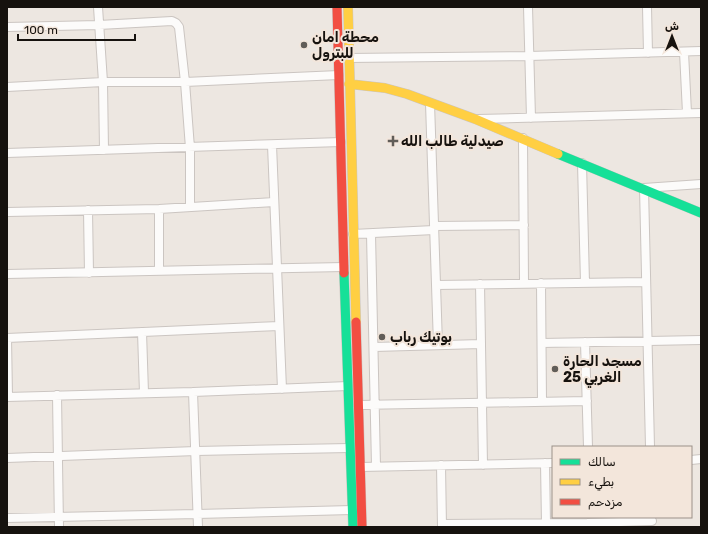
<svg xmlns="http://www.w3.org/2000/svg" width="708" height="534" font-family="Rubik,Vazirmatn,sans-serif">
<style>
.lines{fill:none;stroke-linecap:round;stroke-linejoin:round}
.street-casing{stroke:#cbc5c1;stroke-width:10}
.fast-casing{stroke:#cbc5c1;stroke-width:10}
.slow-casing{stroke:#cbc5c1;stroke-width:10}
.jam-casing{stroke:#cbc5c1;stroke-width:10}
.street{stroke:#fcfbfa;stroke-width:8}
.fast{stroke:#16e098;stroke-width:9}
.slow{stroke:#ffcf43;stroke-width:9}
.jam{stroke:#f24e42;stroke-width:9}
.poi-dot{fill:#615d58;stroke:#f3e6db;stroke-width:1.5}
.labels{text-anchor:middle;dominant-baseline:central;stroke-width:4;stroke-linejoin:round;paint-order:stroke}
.poi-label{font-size:14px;font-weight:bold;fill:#16120e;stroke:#f3e6db;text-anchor:start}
</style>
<rect width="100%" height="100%" fill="#ede7e1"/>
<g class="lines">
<g class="street-casing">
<path id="street" d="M98,7L103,82L104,150
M528,7L531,118
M647,7L648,53
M7,27L99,25L172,21L176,23L179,27L185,82L190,148V207
M684,52L687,113
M348,58L529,56L701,51
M7,87L103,82H185L339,75
M430,103L438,345
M478,119L701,113
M523,138L524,283
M272,145L282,389
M7,153L341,142
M582,163L585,283
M88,210L89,273
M7,212L159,209L274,202
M434,226L524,225
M353,234L434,230
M371,234L376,466
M159,271V209
M7,274L344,267
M541,283L542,402
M480,284L483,465
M436,285L645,282
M142,332L144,393
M7,338L279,326
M7,338L8,396
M585,342L588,447
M542,343L701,340
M374,347L481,344
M57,395L59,527
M7,397L193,392
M358,405L587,401
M650,447L644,188L701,184
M7,458L196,451L350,448
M691,460L701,459
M545,463L546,523
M441,465L442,527
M360,467L553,463
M7,518L197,514L352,510
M442,524L587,523L652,521
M198,527L193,392L348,386"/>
</g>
<g class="fast-casing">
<path id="fast" d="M558,154L701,213
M344,273L353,527"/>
</g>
<g class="slow-casing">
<path id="slow" d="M348,7L356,322
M349,84L385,88L407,94L475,119L558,154"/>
</g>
<g class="jam-casing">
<path id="jam" d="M337,7L344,273
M356,322L362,527"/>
</g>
<use href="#street" class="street"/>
<use href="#fast" class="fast"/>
<use href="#slow" class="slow"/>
<use href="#jam" class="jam"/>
</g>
<g class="poi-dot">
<circle cx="304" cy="45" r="4"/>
<path d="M391 135h4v4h4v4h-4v4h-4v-4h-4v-4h4z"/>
<circle cx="382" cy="337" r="4"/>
<circle cx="555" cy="369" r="4"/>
</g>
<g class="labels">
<g class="poi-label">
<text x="312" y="37">محطة امان<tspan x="312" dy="16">للبترول</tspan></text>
<text x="401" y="141">صيدلية طالب الله</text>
<text x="390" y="337">بوتيك رباب</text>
<text x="563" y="361">مسجد الحارة<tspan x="563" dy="16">25 الغربي</tspan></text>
</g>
</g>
<rect width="708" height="534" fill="none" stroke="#16120e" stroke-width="16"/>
<rect x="552" y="446" width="140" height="72" fill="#f3e6db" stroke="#9b9189"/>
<rect x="560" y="459" width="20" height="6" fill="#16e098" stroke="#9b9189"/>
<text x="588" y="466" font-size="12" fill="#16120e">سالك</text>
<rect x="560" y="479" width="20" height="6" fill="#ffcf43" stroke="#9b9189"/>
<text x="588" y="486" font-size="12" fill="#16120e">بطيء</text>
<rect x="560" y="499" width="20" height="6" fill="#f24e42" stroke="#9b9189"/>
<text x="588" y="506" font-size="12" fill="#16120e">مزدحم</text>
<g transform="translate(672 36)" stroke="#f3e6db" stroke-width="3" paint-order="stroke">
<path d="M0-3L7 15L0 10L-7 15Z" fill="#16120e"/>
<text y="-6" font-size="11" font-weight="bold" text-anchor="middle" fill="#16120e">ش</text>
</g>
<path d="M18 34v6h117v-6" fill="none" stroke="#16120e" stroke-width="2"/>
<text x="24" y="34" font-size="12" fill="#16120e" stroke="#f3e6db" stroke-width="3" paint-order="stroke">100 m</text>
</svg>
